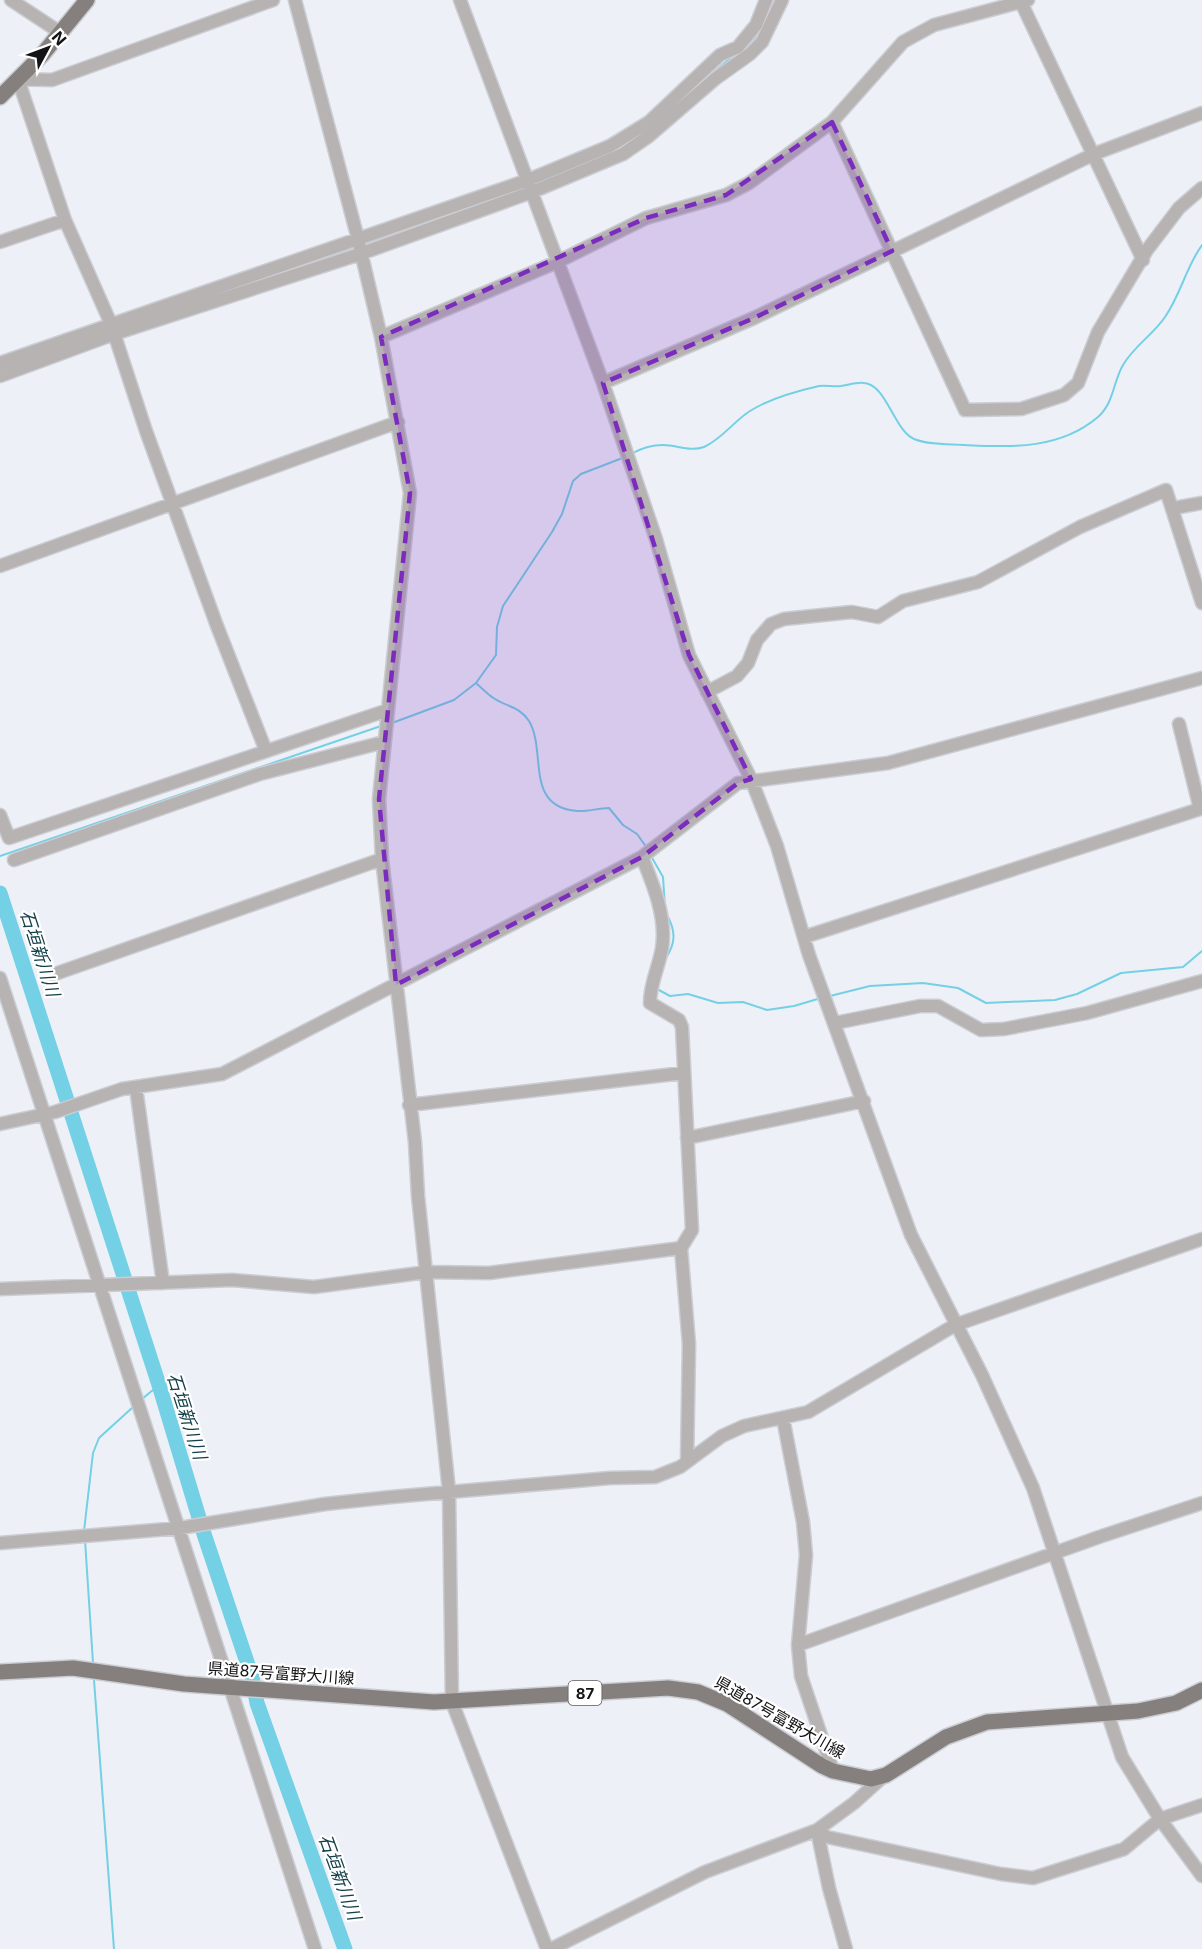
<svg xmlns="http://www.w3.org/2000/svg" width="1202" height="1949" font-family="Inter,'Noto Sans JP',sans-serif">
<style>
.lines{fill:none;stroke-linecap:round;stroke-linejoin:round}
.stream{stroke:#73d0e5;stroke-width:2}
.river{stroke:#73d0e5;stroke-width:15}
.minor-casing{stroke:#cbcdd3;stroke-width:15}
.major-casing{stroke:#cbcdd3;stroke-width:18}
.minor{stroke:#b6b3b2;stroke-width:12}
.major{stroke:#85807d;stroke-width:15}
.marked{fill:#7b2cbf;fill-opacity:0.2;stroke:#7b2cbf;stroke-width:4.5;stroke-dasharray:12 8;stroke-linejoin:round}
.labels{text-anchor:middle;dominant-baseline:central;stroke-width:4.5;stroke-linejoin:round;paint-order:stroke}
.shield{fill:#fff;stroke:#5a5a5b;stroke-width:1.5}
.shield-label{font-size:15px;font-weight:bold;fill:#131315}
.street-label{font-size:16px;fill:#131315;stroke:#fff}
.water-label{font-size:18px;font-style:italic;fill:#144049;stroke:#fff}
</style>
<rect width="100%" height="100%" fill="#eef0f7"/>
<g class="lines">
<path class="stream" d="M744,49L759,34
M677,104L734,55
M537,183L551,178
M364,244L500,196
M240,287L356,246
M633,453C642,448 653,445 663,445C677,445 690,452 704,447C722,439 734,421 750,411C769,399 797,391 819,386C826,385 834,387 841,386C848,385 857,382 864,383C886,384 894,430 914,439C929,445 948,444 964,445C1011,447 1059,450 1098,417C1114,403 1113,382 1123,365C1134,346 1153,335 1165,317C1181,294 1186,267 1202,245
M477,684C483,689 488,695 495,699C508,707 520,707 529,721C547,751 524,807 577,811C587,812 598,808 609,808L623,825L637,834L647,848
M392,723L454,700L476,683L496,655L497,627L503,606L552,532L562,514L573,481L581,474L625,457
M0,856L381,726
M651,856L663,877L665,907
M665,959C676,944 676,931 667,915
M657,989L670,996L688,994L718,1003L743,1002L767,1010L794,1006L821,998
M830,996L870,986L923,983L958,988L986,1003L1055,1000L1077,994L1121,973L1183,967L1202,951
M142,1399L159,1385
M84,1531L93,1453L99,1438L133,1407
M85,1540L93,1663
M94,1680L114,1949"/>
<path class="river" d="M0,893L159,1385L203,1531L252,1677L257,1703L345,1949"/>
<g class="minor-casing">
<path id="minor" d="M11,0L61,33
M295,0L358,239L381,337L410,493L379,799L382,859L415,1142L418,1196L449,1491L452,1702L547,1949
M460,0L603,383L656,539L689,655L751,779L777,846L809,955L911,1235L982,1375L1033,1488L1122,1757L1160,1819L1202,1876
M1020,0L1143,260
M832,122L965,410L1021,409L1064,395L1078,383L1098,332L1147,250L1179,208L1202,188
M0,242L65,220
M381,337L557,262L646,218L726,195L749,183L832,122L903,42L934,25L1028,0
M0,363L528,180L610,146L649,122L720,55L738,47L756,25L766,0
M0,376L114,334L360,254L532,192L623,154L649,136L715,79L750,54L762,42L782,0
M603,383L754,318L1094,154L1202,113
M1174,508L1202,503
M0,566L398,422
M707,692L737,676L748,663L757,640L771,624L784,619L852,612L878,617L903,601L978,582L1080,527L1166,490L1202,603
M266,751L217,626L146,431L111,324L65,220L18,79L52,80L273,0
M0,815L9,838L388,710
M642,857C653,884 667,918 662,948C659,967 650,983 650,1003L679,1020L682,1027L692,1230L681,1248L689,1344L687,1462
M14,860L260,774L384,742
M804,937L1200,809L1179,724
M52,975L382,859
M0,978L315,1949
M835,1023L920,1006H938L981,1030L1004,1029L1087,1013L1202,981
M136,1088L163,1283
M409,1105L683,1073
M0,1124L55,1112L122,1089L222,1074L642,857L738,783L888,763L1202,678
M687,1138L864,1101
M0,1289L232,1280L314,1287L427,1272L489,1273L681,1248
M783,1418L803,1522L806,1555L798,1645L801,1676L833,1771
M0,1543L180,1528L325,1504L391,1497L610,1478L655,1477L680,1467L722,1436L744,1426L808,1412L955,1325L1202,1239
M798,1645L1099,1537L1202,1503
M817,1830L827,1837L1001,1874L1033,1878L1124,1849L1160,1819L1202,1805
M817,1830L829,1888L846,1949
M551,1949L705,1872L817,1830L854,1803L885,1775"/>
</g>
<g class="major-casing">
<path id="major" d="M0,97L42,55L87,0
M0,1672L73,1668L184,1684L434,1702L668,1688L698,1692L727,1704L822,1766L833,1771L871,1779L886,1775L946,1737L987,1722L1138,1711L1176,1703L1202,1690"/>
</g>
<use href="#minor" class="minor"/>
<use href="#major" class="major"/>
</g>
<path class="marked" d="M832,122L892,251L754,318L603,383L689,655L751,779L738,783L642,857L396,985L379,799L410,493L381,337L646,218L726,195Z"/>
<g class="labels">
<rect class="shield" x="568.5" y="1681" width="33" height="24" rx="4.5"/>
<g class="shield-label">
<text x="585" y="1693">87</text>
</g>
<g class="street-label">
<text transform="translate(281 1673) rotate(4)">県道87号富野大川線</text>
<text transform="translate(780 1717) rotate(30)">県道87号富野大川線</text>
</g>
<g class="water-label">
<text transform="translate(40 953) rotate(72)">石垣新川川</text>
<text transform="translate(187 1416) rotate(72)">石垣新川川</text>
<text transform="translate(340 1877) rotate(70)">石垣新川川</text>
</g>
</g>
<g transform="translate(48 48) rotate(49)" stroke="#ffffff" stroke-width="4.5" paint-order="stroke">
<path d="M0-4.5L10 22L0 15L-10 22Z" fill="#131315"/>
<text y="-9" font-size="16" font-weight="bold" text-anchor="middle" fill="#131315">N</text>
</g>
</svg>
